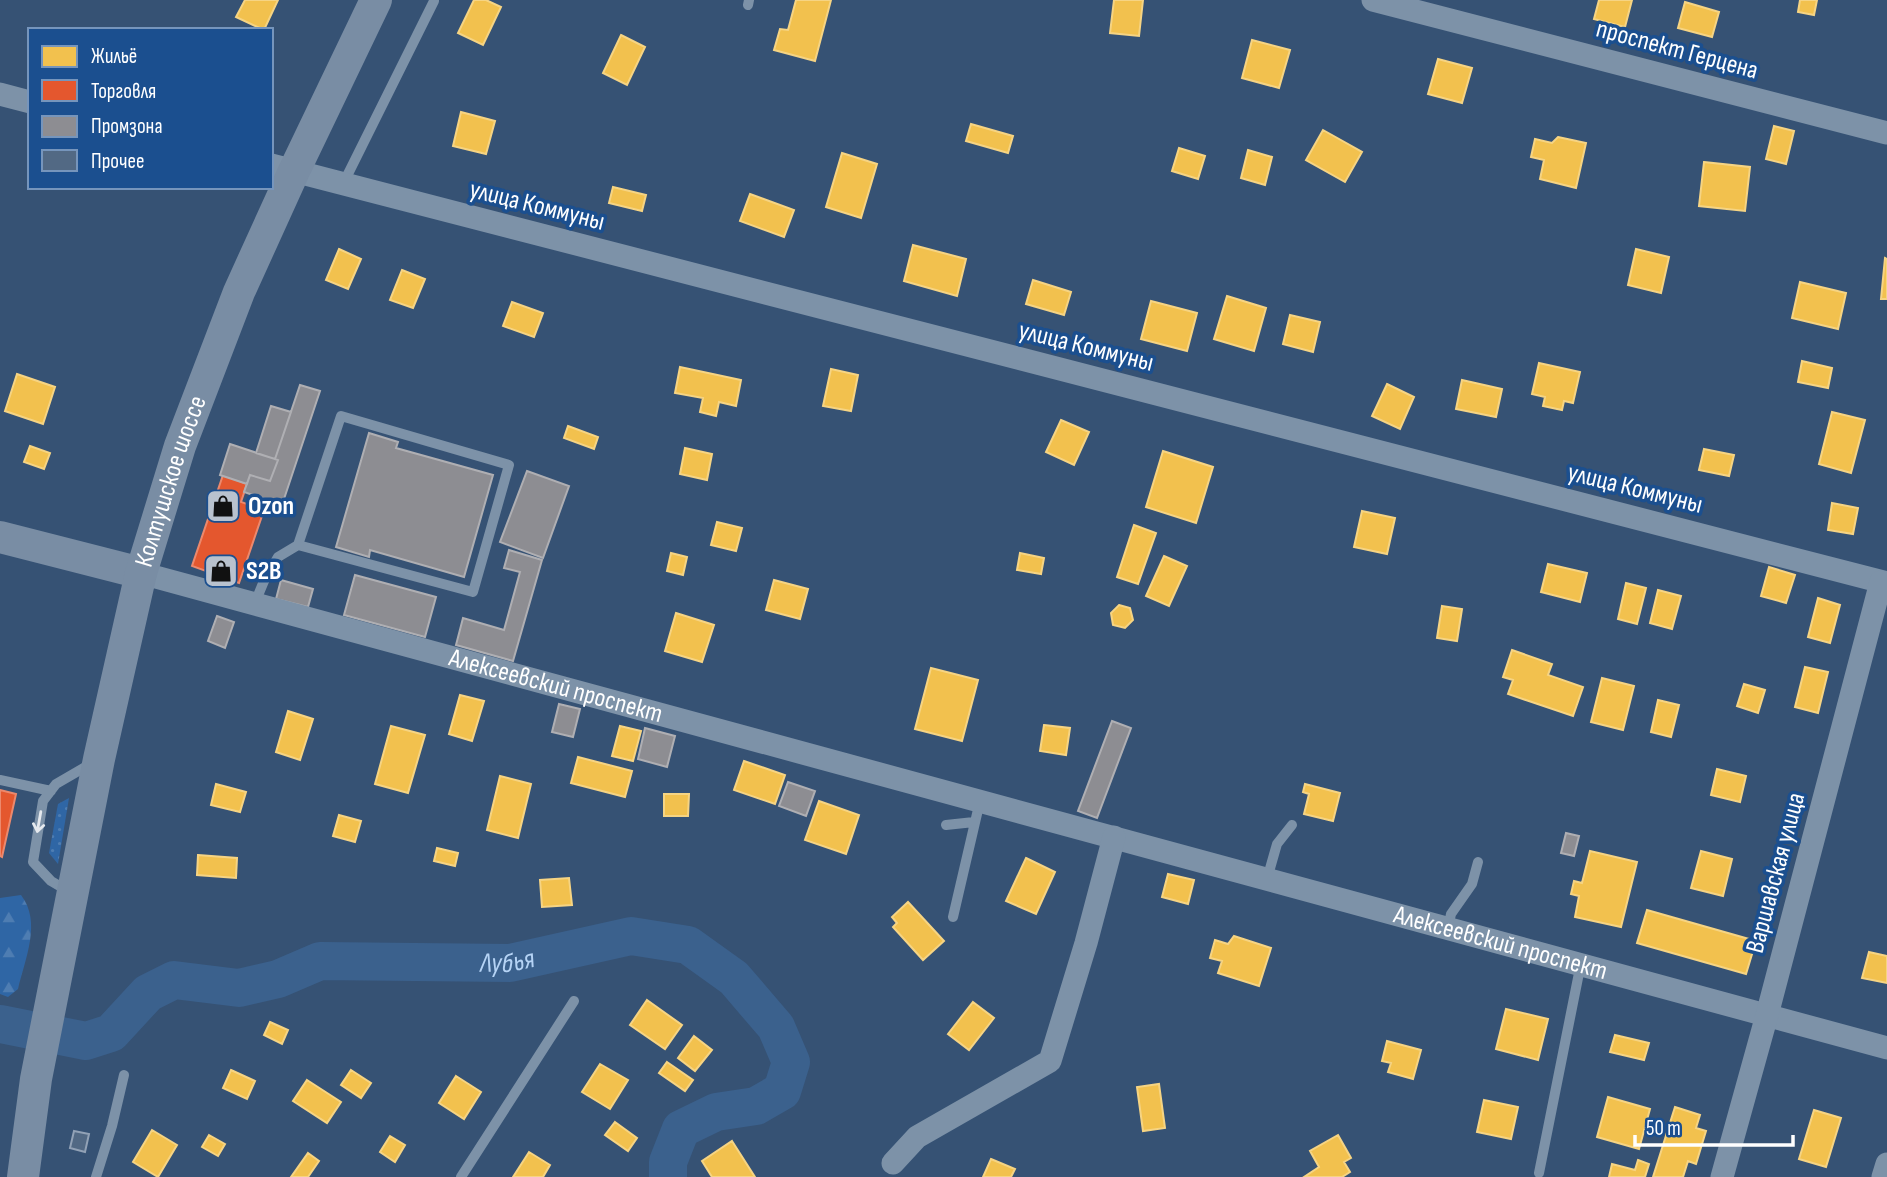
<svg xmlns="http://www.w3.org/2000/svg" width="1887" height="1177" font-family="'Sofia Sans Condensed',sans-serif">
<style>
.grass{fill:url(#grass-dots)}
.forest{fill:url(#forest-firs)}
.homes{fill:#f2c14e;stroke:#f6d483;stroke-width:2}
.shops{fill:#e4572e;stroke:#ec896d;stroke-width:2}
.industry{fill:#8d8d92;stroke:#afafb3;stroke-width:2}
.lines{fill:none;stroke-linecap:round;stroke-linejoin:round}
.river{stroke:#3b618d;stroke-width:38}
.building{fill:#526984;stroke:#92a2b6;stroke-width:2}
.lane{stroke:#7d92a8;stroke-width:10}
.street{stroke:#7d92a8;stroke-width:23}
.secondary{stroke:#798da4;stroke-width:32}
.oneway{stroke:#e5e9ee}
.labels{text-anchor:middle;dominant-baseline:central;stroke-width:7;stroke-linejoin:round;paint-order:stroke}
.street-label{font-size:26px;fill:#fff;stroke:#1b4f8f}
.poi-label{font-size:26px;font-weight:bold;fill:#fff;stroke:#1b4f8f;text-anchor:start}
.water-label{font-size:28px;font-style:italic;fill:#b5d3f5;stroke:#1b4f8f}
</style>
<defs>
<pattern id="grass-dots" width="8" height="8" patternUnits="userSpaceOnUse" patternTransform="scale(1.75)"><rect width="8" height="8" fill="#2f66a5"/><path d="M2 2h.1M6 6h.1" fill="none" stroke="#4e7db2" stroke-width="1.8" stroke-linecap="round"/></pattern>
<pattern id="forest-firs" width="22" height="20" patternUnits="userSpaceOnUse" patternTransform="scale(1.75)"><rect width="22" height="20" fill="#2f66a5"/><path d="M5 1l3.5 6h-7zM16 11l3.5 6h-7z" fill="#4e7db2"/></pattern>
</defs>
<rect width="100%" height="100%" fill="#365274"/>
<path class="grass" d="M69,798L58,864L49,853L58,804Z"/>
<path class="forest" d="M21,895C42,922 25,959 18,989L8,997L0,994V898Z"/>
<path class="homes" d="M245,0H278L264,30L236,17Z
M474,0H486L501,7L483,45L458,33Z
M796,0H831L815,61L774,50L780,29L788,30Z
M1114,0H1143L1139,36L1110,33Z
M1599,0H1632L1625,27L1594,19Z
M1800,0H1817L1814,15L1798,12Z
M1685,2L1719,12L1712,37L1678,28Z
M621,35L645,47L627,85L603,73Z
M1252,40L1290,50L1279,88L1242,78Z
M1438,59L1472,68L1462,103L1428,94Z
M461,112L495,121L486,154L453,146Z
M971,124L1013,136L1008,153L966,141Z
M1774,126L1794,131L1786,164L1766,159Z
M1323,130L1362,152L1345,182L1306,160Z
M1558,137L1586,143L1576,188L1540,179L1544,160L1531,157L1535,139L1552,143Z
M1179,148L1205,156L1198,179L1172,171Z
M1248,150L1272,157L1265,185L1241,178Z
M842,153L877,164L861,218L826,207Z
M1704,162L1750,167L1745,211L1699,206Z
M613,187L646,195L642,211L609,203Z
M750,194L794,210L784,237L740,221Z
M913,245L966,259L957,296L904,281Z
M339,249L361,259L348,289L326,280Z
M1636,249L1669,257L1661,293L1628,285Z
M1885,258L1887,259V299H1881Z
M402,270L425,279L413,308L390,300Z
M1033,280L1071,292L1064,315L1026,304Z
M1800,282L1846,293L1838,329L1792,318Z
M1227,296L1266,308L1254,351L1214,339Z
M1151,301L1197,313L1187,351L1141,339Z
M512,302L543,313L534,337L503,326Z
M1290,315L1320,322L1313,352L1283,344Z
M1802,361L1832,368L1828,388L1798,382Z
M1539,363L1580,372L1573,403L1564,401L1562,410L1543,406L1545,397L1532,394Z
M680,367L741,380L736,406L719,402L716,416L700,412L703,398L675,393Z
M831,369L858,375L851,411L823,406Z
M17,374L55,387L43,424L5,411Z
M1462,380L1502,389L1496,417L1456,409Z
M1387,384L1414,397L1400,429L1372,416Z
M1832,412L1865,420L1851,473L1819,464Z
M1061,420L1089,432L1074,465L1046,452Z
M568,426L598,437L594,449L564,438Z
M30,446L50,453L44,469L24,462Z
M685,448L712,454L707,480L680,474Z
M1704,449L1734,455L1729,476L1699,470Z
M1163,451L1213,467L1196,523L1146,507Z
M1832,503L1858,508L1853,534L1828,530Z
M1362,511L1395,518L1387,554L1354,547Z
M717,522L742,528L736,551L711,545Z
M1134,525L1156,533L1138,584L1117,577Z
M671,553L687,557L683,575L667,571Z
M1020,553L1044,558L1041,574L1017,570Z
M1164,556L1187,566L1169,606L1146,596Z
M1548,564L1587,573L1580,602L1541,592Z
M1769,567L1795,575L1786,603L1761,596Z
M774,580L808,589L800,619L766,610Z
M1626,583L1646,588L1637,624L1618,619Z
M1658,590L1681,596L1672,629L1650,623Z
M1818,598L1840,605L1830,643L1808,637Z
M1119,605L1130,608L1133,620L1125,628L1113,625L1111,613Z
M1442,606L1462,609L1457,641L1437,638Z
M676,613L714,625L702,662L665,651Z
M1512,650L1552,664L1548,675L1583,687L1573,716L1508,694L1513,680L1503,677Z
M1805,667L1828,672L1818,713L1795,707Z
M931,668L978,680L962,741L915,729Z
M1602,678L1634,686L1623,730L1591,722Z
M1744,684L1765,690L1758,713L1737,706Z
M460,695L484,701L472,741L449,734Z
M1658,700L1679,705L1671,737L1651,732Z
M288,711L313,719L300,760L276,752Z
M1044,725L1070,728L1066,755L1040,751Z
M391,726L425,735L408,793L375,784Z
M620,726L641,731L633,761L612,756Z
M578,757L632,771L625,797L571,783Z
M744,761L785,775L775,804L734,790Z
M1717,769L1746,776L1740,802L1711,795Z
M500,776L531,784L518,838L487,830Z
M216,784L246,792L240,812L211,805Z
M1305,784L1340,793L1333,821L1304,814L1309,794L1303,792Z
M664,794H689L688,816H664Z
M819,801L859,815L846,854L805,840Z
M339,815L361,821L355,842L333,836Z
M437,848L458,853L455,866L434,861Z
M1590,851L1637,862L1621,927L1575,917L1579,896L1571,894L1574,881L1582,883Z
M1701,851L1732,859L1723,896L1691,888Z
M198,855L237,858L236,878L197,875Z
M1026,858L1055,872L1036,914L1006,901Z
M1168,874L1194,880L1188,904L1162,897Z
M569,878L572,905L542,907L540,880Z
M908,902L944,941L923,960L893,927L897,923L892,917Z
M1647,910L1756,941L1746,974L1637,943Z
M1234,936L1271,948L1259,986L1218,973L1222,961L1210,958L1215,940L1228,944Z
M1869,952L1887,956V983L1862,978Z
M647,1000L682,1025L665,1049L630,1025Z
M973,1002L994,1018L969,1050L948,1034Z
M1506,1009L1548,1019L1538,1060L1496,1049Z
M270,1022L288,1030L282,1044L264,1035Z
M1615,1035L1649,1043L1644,1060L1610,1052Z
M694,1036L712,1050L695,1071L678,1058Z
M1387,1041L1421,1050L1413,1079L1388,1072L1391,1063L1382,1061Z
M667,1062L693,1080L685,1091L659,1073Z
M600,1064L628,1080L610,1109L582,1092Z
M231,1070L255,1081L247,1099L223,1088Z
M351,1070L371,1083L361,1098L341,1085Z
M456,1076L481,1092L464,1119L439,1103Z
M307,1080L341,1102L327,1123L293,1101Z
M1159,1084L1165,1128L1143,1131L1137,1087Z
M1608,1097L1650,1109L1639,1149L1597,1137Z
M1484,1100L1518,1107L1511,1139L1477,1132Z
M1675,1107L1700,1115L1696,1128L1706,1131L1696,1164L1688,1161L1683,1177H1653Z
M1814,1110L1841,1118L1826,1167L1799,1159Z
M615,1122L637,1138L628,1151L605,1135Z
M152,1130L177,1145L158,1177L133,1162Z
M209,1135L225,1144L218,1156L202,1147Z
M1338,1135L1351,1158L1344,1162L1350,1172L1342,1177H1304L1319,1167L1310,1151Z
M390,1136L405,1145L395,1162L380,1152Z
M732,1141L755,1177H712L702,1161Z
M529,1152L550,1165L543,1177H513Z
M308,1153L319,1161L308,1177H291Z
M991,1159L1015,1169L1011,1177H983Z
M1638,1160L1649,1164L1645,1177H1609L1612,1164L1635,1170Z"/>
<path class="shops" d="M223,475L247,484L241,502L264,510L239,583L192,566Z
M0,790L16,794L2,857L0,856Z"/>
<path class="industry" d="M300,385L320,391L282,505L244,492L250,475L270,481L278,460L275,459Z
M271,406L291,412L275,459L256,453Z
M369,433L398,442L396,448L493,475L464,577L370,550L369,557L336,547Z
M230,444L278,460L270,481L250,475L247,484L220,475Z
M527,471L569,486L543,558L500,542Z
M509,550L542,560L513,661L456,645L463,618L504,630L520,572L504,568Z
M355,575L436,597L425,637L344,615Z
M281,580L313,589L308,607L276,599Z
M217,616L234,622L225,648L208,641Z
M559,704L580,709L573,737L552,732Z
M1112,721L1131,728L1097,818L1078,811Z
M645,728L675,736L667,767L638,759Z
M788,782L815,791L806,816L779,806Z
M1566,833L1579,836L1574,856L1561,853Z"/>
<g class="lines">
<path class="river" id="s1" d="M0,1024L86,1041L111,1033L148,993L174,980L239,988L278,979L320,961L510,963L631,936L688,945L734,978L776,1027L791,1062L782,1091L756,1106L716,1112L681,1129L668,1162V1177"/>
</g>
<path class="building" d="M74,1131L89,1134L85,1152L70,1148Z"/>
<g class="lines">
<path class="lane" d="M748,5L749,0
M343,184L434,1
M254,605L264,581L278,557L298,545L341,416L509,465L473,592L298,545
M0,780L51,791
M946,825L974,822
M1267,879L1277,844L1292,825
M68,891L51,881L33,862L43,801L56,784L94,762
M953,917L980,801
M1448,928L1451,914L1472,884L1478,862
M1539,1173L1581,963
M96,1177L112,1126L124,1075
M461,1177L574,1001"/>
<g class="street">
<path d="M1373,0L1887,133"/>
<path d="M0,94L30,102"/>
<path d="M271,165L1887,583"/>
<path id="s2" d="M141,573L1887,1048"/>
<path d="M893,1163L917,1137L1050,1061L1086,943L1114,837"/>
<path d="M1722,1177L1767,1015L1881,582"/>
<path d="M1883,1177L1887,1164"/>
</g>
<g class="secondary">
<path d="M0,537L141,573"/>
<path id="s3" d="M23,1177L36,1079L99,759L141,573L180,446L239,292L294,171L376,0"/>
</g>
</g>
<defs><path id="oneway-shaft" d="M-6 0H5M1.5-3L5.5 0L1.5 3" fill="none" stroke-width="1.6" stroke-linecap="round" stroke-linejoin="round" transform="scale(1.75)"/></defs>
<use class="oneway" href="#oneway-shaft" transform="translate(39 822) rotate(100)"/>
<defs>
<g id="shop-square" transform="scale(1.75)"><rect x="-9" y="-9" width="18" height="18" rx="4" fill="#b9c2ce" stroke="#1b4f8f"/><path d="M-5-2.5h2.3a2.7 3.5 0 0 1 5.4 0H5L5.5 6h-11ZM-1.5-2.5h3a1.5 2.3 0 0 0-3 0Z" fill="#111"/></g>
</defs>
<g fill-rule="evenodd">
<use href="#shop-square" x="223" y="506"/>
<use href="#shop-square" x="221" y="571"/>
</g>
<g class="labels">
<g class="street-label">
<text transform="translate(1677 50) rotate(15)">проспект Герцена</text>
<text transform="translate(537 206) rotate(14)">улица Коммуны</text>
<text transform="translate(1086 347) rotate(14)">улица Коммуны</text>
<text stroke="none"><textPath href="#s3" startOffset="712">Колтушское шоссе</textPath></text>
<text transform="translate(1635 489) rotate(14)">улица Коммуны</text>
<text stroke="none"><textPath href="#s2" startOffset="430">Алексеевский проспект</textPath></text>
<text transform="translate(1776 873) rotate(-75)">Варшавская улица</text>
<text stroke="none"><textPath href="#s2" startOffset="1409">Алексеевский проспект</textPath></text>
</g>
<g class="poi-label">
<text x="248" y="506">Ozon</text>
<text x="246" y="571">S2B</text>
</g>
<g class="water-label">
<text stroke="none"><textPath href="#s1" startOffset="536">Лубья</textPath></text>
</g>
</g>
<rect x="28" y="28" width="245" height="161" fill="#1b4f8f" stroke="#7695bc" stroke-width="2"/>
<rect x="42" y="46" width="35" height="21" fill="#f2c14e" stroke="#7695bc" stroke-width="2"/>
<text x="91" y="63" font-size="21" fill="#ffffff">Жильё</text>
<rect x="42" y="80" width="35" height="21" fill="#e4572e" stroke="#7695bc" stroke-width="2"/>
<text x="91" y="98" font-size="21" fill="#ffffff">Торговля</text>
<rect x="42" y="116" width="35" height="21" fill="#8d8d92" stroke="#7695bc" stroke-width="2"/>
<text x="91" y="133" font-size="21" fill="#ffffff">Промзона</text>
<rect x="42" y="150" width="35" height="21" fill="#526984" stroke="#7695bc" stroke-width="2"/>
<text x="91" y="168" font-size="21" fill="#ffffff">Прочее</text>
<path d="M1635 1135v10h158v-10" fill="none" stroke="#ffffff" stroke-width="3.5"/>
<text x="1646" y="1135" font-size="21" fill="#ffffff" stroke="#1b4f8f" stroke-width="5" paint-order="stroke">50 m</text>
</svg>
